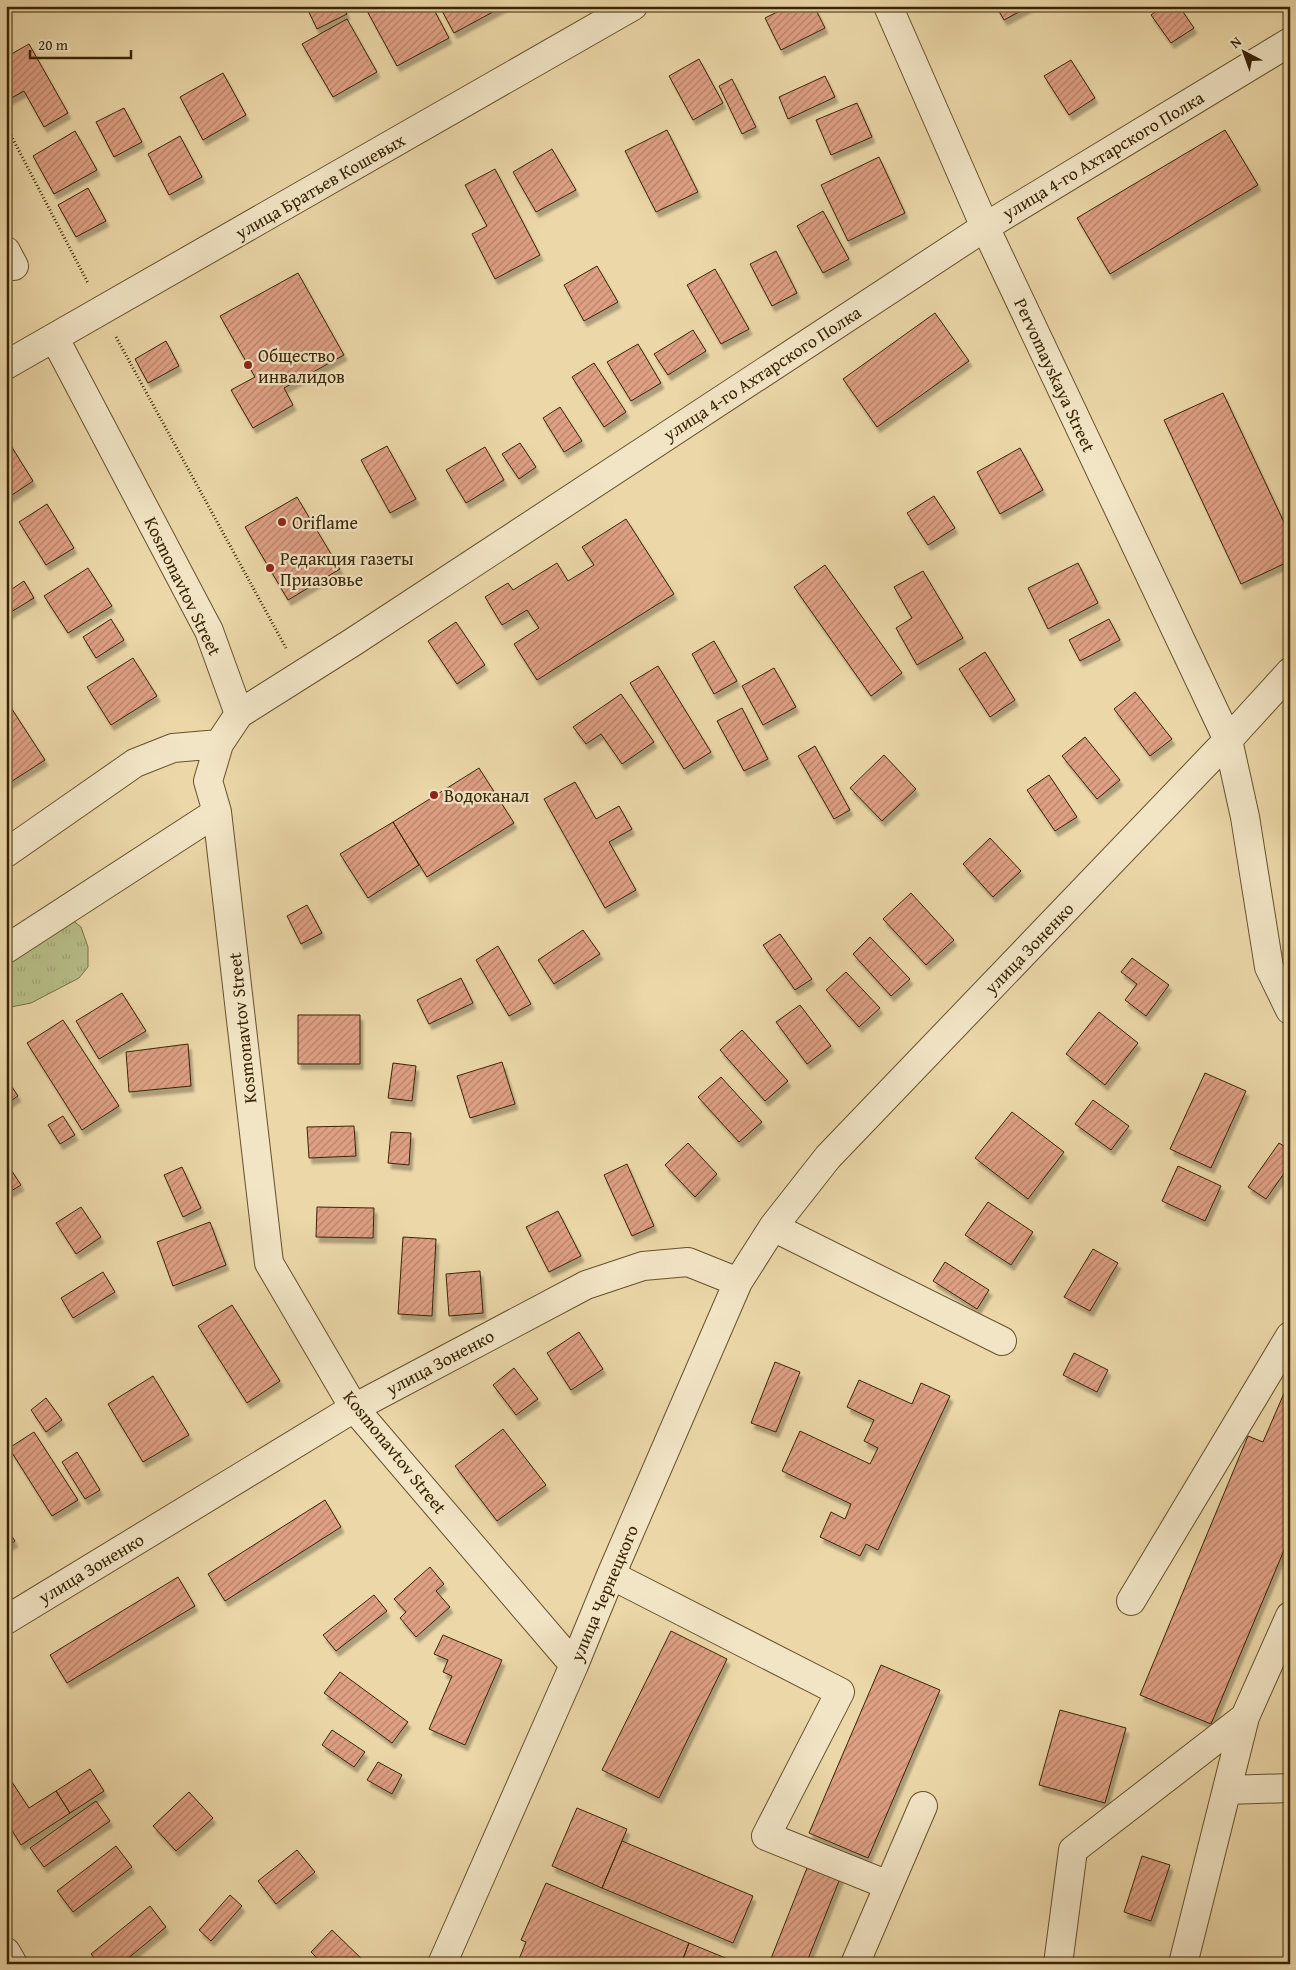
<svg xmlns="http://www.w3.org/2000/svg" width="1296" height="1970" font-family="'Gentium Book Plus',serif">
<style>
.grass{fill:url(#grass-tufts);stroke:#787146}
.building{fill:url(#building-hatch);stroke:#382403;filter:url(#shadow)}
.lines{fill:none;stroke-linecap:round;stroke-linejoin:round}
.minor-casing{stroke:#65512c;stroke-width:30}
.path{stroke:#382403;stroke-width:3;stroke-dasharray:1 2.5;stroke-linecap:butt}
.minor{stroke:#f2e5c6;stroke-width:28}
.poi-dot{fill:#8f2418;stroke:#f2e5c6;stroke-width:2}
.labels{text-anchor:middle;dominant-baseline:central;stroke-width:4.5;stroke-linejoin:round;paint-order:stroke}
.street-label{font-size:18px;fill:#382403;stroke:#f2e5c6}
.poi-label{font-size:18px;fill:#382403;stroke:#f2e5c6;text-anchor:start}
</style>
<defs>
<pattern id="grass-tufts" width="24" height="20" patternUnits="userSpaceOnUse" patternTransform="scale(1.25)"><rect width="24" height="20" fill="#b7be88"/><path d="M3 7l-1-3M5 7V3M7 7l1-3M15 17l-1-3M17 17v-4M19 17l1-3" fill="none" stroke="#9ea374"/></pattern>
<pattern id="building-hatch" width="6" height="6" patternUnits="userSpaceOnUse" patternTransform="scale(1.25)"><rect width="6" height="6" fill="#dfa084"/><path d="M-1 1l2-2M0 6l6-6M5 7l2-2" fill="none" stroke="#b6826a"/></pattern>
<filter id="shadow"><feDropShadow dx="3" dy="5.5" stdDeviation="1" flood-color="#0004"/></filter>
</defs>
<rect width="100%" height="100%" fill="#ebd7a8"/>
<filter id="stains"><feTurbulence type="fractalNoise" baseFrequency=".004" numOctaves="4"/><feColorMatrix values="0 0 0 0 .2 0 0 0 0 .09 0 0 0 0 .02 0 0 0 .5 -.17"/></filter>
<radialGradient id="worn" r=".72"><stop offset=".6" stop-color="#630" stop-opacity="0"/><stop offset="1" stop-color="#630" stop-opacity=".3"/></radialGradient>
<path class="grass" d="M71,919L81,927L88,947V967L79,978L31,1003L6,1008V959Z"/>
<path class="building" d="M306,6H343L347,14L317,29Z
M371,6H432L449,38L397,66L366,9Z
M446,6H504L454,33L441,9Z
M789,6H814L825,28L781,50L765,18Z
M996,6H1030L1004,20Z
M1164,6H1179L1194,28L1171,43L1151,15Z
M347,19L377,72L333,97L302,44Z
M29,44L68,113L44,127L24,91L6,101V57Z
M699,59L723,103L693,120L669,76Z
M1071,60L1095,98L1069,115L1044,76Z
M223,73L246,115L203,140L180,97Z
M825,76L835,97L788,119L779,97Z
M732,79L756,127L742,134L719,86Z
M857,103L872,137L831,155L816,120Z
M124,108L142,142L114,157L96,122Z
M667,130L698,192L656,212L625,151Z
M1225,130L1258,185L1110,274L1077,218Z
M75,131L97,170L54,194L33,156Z
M180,136L202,177L169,195L148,154Z
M552,149L576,190L536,212L513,172Z
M879,157L905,213L848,241L821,185Z
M495,169L540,255L495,279L472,234L487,226L465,185Z
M88,188L106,221L76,237L58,205Z
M823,211L849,259L823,273L797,226Z
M776,251L797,293L772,306L750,264Z
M597,266L618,302L584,321L564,285Z
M715,269L749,329L721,344L687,285Z
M298,273L344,355L284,388L293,405L253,428L231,390L255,377L220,316Z
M935,313L969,361L877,427L843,379Z
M693,330L706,351L668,375L654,354Z
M166,341L179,366L148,383L135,359Z
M638,344L661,383L631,401L607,362Z
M594,363L626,412L604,427L572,377Z
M1223,393L1290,535V561L1241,584L1164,420Z
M560,407L582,441L564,452L543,418Z
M8,441L33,481L6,499V442Z
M520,443L536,467L519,479L502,454Z
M387,446L416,499L390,513L361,460Z
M485,447L504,480L466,503L446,470Z
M1020,448L1043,490L1000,514L977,472Z
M934,496L955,528L928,545L907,513Z
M297,497L340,569L288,600L245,527Z
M47,504L74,548L46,565L19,522Z
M626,519L674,594L537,680L514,644L539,628L527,610L502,625L485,597L508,583L513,590L557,563L568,581L594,565L582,547Z
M1078,563L1098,603L1048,629L1028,588Z
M825,565L902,673L871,696L794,587Z
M88,568L112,606L68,633L44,596Z
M923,571L963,638L917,665L896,628L912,618L894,587Z
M24,581L34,598L6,615V593Z
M111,619L124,640L96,658L83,637Z
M1109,619L1120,640L1080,661L1069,640Z
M456,622L485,665L457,684L428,641Z
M714,641L737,681L714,694L692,654Z
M985,652L1015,700L990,717L959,669Z
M133,658L157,696L111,725L87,687Z
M658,666L711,752L684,769L630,683Z
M774,668L796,707L763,725L742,686Z
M1135,692L1172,739L1150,756L1114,709Z
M621,694L654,742L622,764L601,734L586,744L573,727Z
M6,700L45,760L6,785Z
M742,708L768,759L744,771L717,721Z
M1085,737L1120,780L1097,799L1062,756Z
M815,746L850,810L834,819L798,756Z
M884,755L916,789L882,821L850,788Z
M479,768L514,823L427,877L393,822Z
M1049,775L1077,817L1055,831L1027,790Z
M575,782L596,819L619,806L632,829L609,842L636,890L605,908L544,799Z
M393,822L419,865L368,898L340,854Z
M990,838L1021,871L993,897L963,864Z
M911,893L954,940L926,965L883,919Z
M307,905L322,933L301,944L287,916Z
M583,930L600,954L554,984L538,960Z
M780,934L812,979L795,990L763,945Z
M870,937L910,979L891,996L853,954Z
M498,946L531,1004L509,1016L476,960Z
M1132,958L1169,985L1146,1016L1125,1000L1137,984L1121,972Z
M846,972L880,1008L859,1027L826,990Z
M461,978L473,1003L429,1024L417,1000Z
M122,993L146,1031L99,1059L76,1021Z
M800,1005L831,1046L807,1064L776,1022Z
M1099,1012L1138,1043L1105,1085L1066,1054Z
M298,1015H360V1064H298Z
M63,1020L119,1106L82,1130L27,1043Z
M742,1030L788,1081L765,1101L720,1050Z
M188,1044L191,1086L129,1092L126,1052Z
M502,1062L515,1104L470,1118L457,1076Z
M393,1063L416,1066L412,1101L388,1098Z
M1205,1073L1246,1091L1211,1168L1170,1149Z
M721,1077L762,1122L739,1142L698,1097Z
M6,1078L18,1096L6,1104Z
M1093,1100L1129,1126L1111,1150L1075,1124Z
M1012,1112L1064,1152L1028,1199L975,1158Z
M63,1116L75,1135L60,1144L48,1125Z
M354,1126L356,1156L309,1158L307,1127Z
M391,1132L411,1133L409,1165L388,1163Z
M688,1143L717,1174L695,1197L665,1165Z
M1279,1143L1290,1150V1165L1266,1199L1248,1187Z
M6,1162L21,1185L6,1194Z
M627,1164L654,1226L632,1236L604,1175Z
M1178,1166L1221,1186L1205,1221L1162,1201Z
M182,1167L201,1208L183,1217L164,1175Z
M988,1202L1033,1232L1011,1265L965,1235Z
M81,1207L101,1237L76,1254L56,1223Z
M317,1207L374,1208L373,1238L316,1237Z
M558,1211L581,1256L549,1272L526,1227Z
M210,1222L226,1265L173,1286L157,1242Z
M403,1237L436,1239L432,1316L398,1314Z
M1093,1249L1118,1263L1090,1311L1064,1297Z
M945,1262L989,1290L977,1309L933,1281Z
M480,1271L483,1313L449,1316L446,1274Z
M103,1272L115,1292L73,1318L61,1298Z
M232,1305L280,1381L247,1403L198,1326Z
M579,1332L603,1369L571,1390L547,1353Z
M1074,1353L1108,1370L1097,1392L1063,1375Z
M775,1362L800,1372L776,1432L751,1423Z
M514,1368L538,1399L516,1415L493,1385Z
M153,1376L189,1435L143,1462L108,1404Z
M859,1380L912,1404L921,1383L950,1396L878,1550L866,1544L860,1556L820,1537L831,1512L845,1519L851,1504L782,1471L800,1431L870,1464L878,1448L864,1441L874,1420L847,1407Z
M1288,1384L1290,1385V1536L1211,1724L1140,1695L1248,1436L1263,1442Z
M46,1398L62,1420L46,1432L31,1410Z
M503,1429L546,1485L497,1521L455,1466Z
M34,1432L78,1500L52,1516L9,1448Z
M77,1452L100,1490L85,1499L62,1462Z
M325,1500L341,1527L225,1601L208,1574Z
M6,1528L15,1541L6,1547Z
M430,1567L444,1584L436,1591L450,1607L416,1637L400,1618L406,1612L394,1599Z
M178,1577L195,1606L67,1683L50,1655Z
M374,1595L387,1611L336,1651L323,1635Z
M671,1631L727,1659L659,1798L602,1770Z
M443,1635L502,1660L465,1745L429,1729L452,1676L443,1672L448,1660L434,1654Z
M881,1665L940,1690L868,1858L809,1833Z
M340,1672L408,1722L392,1743L324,1693Z
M1060,1710L1126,1728L1105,1803L1039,1785Z
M332,1730L365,1752L354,1767L322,1745Z
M378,1762L402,1775L392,1794L367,1780Z
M90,1769L104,1791L70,1813L56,1791Z
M6,1773L29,1808L56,1791L70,1813L21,1845L6,1821Z
M189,1792L213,1818L176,1851L153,1826Z
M96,1801L110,1821L44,1867L30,1848Z
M577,1808L627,1829L602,1888L552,1866Z
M622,1841L753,1896L733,1943L602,1888Z
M116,1846L132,1867L73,1912L57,1891Z
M297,1850L315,1872L276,1904L258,1881Z
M1142,1856L1170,1865L1151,1921L1124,1912Z
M809,1863L841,1876L806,1964H778L770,1961Z
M546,1883L689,1943L681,1964H517L526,1942L521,1940Z
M230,1895L242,1906L211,1941L199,1930Z
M150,1906L166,1927L121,1964H99L91,1954Z
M332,1930L367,1964H323L311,1952Z
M689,1943L740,1964H681Z"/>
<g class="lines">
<g class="minor-casing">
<path id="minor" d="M888,6L985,227L1228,740L1245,817L1269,967L1290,1010
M6,251L14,266
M55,339L209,631L239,714L219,744L208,781L217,812L269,1263L354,1408L574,1665
M6,365L633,6
M239,714L353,642L985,227L1290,42
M6,853L135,763L173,748L219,744
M6,949L217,812
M773,1227L1002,1341
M611,1575L840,1692L766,1836L888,1885
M1131,1601L1290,1336
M6,1620L354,1408L586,1285L643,1266L688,1262L738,1282
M1227,1790L1290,1788
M6,1952L13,1964
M442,1964L574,1665L611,1575L738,1282L773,1227L828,1157L1228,740L1290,672
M855,1964L923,1806
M1058,1964L1073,1850L1245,1717L1290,1616
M1183,1964L1245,1717"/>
</g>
<path class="path" d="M6,126L88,283
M116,337L286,648"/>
<use href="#minor" class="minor"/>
</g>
<g class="poi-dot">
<circle cx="248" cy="365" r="5"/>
<circle cx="282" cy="522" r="5"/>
<circle cx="270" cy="568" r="5"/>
<circle cx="434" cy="795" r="5"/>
</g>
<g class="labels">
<g class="street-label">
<text transform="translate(1103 155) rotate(-31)">улица 4-го Ахтарского Полка</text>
<text transform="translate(320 186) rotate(-30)">улица Братьев Кошевых</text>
<text transform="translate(762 373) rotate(-33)">улица 4-го Ахтарского Полка</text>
<text transform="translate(1055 375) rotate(65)">Pervomayskaya Street</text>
<text transform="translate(183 586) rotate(64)">Kosmonavtov Street</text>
<text transform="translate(1029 948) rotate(-46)">улица Зоненко</text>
<text transform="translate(242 1028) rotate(-96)">Kosmonavtov Street</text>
<text transform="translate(440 1362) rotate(-28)">улица Зоненко</text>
<text transform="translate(395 1452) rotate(51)">Kosmonavtov Street</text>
<text transform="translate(91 1568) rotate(-31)">улица Зоненко</text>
<text transform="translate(604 1593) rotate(-67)">улица Чернецкого</text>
</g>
<g class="poi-label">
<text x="258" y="355">Общество<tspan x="258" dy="21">инвалидов</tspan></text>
<text x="292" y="522">Oriflame</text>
<text x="280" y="558">Редакция газеты<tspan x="280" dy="21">Приазовье</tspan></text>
<text x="444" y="795">Водоканал</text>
</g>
</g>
<rect width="1296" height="1970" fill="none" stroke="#ebd7a8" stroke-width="25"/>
<rect x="8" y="8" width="1281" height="1955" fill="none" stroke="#382403" stroke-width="2.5"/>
<rect x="12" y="12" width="1271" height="1945" fill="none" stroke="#382403"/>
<g transform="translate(1244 52) rotate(319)" stroke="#f2e5c6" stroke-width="4" paint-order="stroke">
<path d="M0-4L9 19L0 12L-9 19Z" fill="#382403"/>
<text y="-8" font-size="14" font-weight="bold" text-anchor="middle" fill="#382403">N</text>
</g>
<path d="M30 50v8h101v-8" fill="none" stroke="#382403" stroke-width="2.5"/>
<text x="38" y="50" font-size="15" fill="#382403" stroke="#f2e5c6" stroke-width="4" paint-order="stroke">20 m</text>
<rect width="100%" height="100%" filter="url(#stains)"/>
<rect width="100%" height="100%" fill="url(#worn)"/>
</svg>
